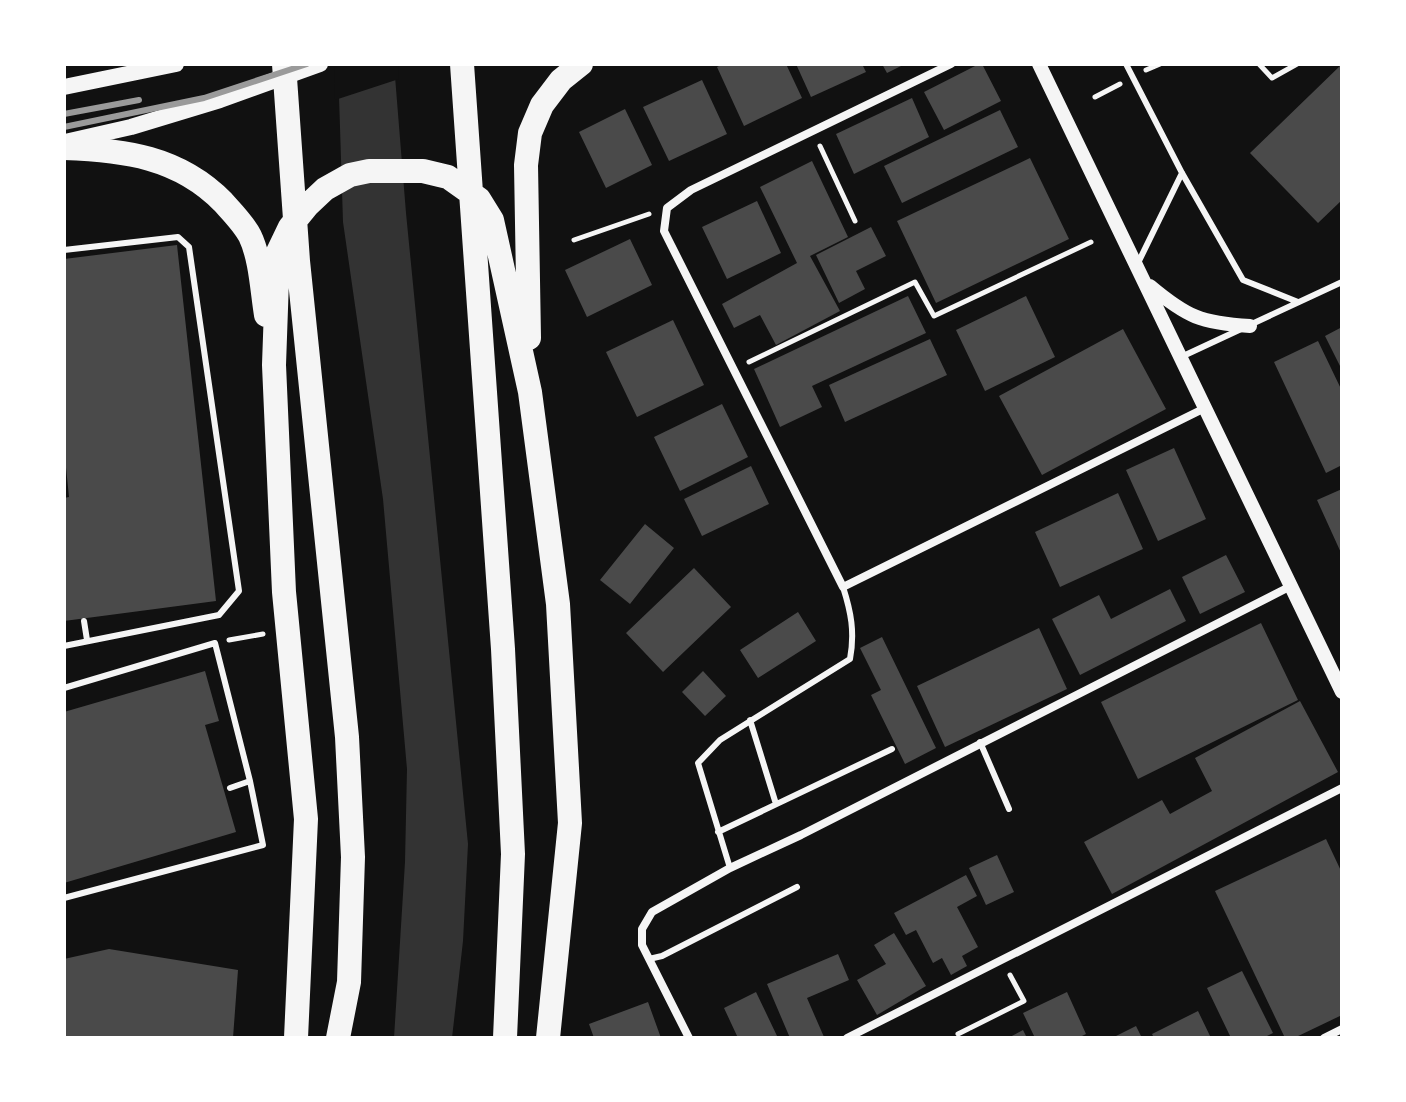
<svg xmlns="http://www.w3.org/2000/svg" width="1406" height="1102" font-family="Merriweather,serif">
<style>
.water{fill:#333}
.pier{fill:#111}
.building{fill:#4a4a4a}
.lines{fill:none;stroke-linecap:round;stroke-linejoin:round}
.path{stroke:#f5f5f5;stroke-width:5}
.service{stroke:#f5f5f5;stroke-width:6}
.minor{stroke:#f5f5f5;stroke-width:8}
.tertiary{stroke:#f5f5f5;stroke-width:14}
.secondary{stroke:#f5f5f5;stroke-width:16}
.motorway{stroke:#f5f5f5;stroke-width:24}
.rail{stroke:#9a9a9a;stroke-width:6}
</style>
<rect width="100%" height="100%" fill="#111"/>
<path class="water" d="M338,64H394L406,213L468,844L463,941L452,1038H394L405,862L407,769L383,499L343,222Z"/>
<path class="pier" d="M334,64H398L399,79L335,100Z"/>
<path class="building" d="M723,64H786L802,98L744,126L717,67Z
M796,64H862L866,72L811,97Z
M882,64H905L887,73Z
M979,64H982L1001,101L944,130L924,92Z
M1342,64V200L1318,223L1250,153Z
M702,80L727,134L669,161L643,107Z
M912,98L929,137L854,174L836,134Z
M625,109L652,165L606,188L579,132Z
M1000,110L1018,147L902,203L884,166Z
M1030,158L1069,239L936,303L897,221Z
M812,161L848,237L810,256L840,311L776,345L760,315L734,328L722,304L797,263L760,187Z
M757,201L781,253L727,279L702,227Z
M871,227L886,256L856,271L865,289L839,303L816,255Z
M630,239L652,285L587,317L565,270Z
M177,245L216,601L64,621V498L69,497L64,448V259Z
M908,296L926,333L812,386L822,407L780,427L754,369Z
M1026,296L1055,357L985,391L956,330Z
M673,320L704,385L637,417L606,352Z
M1342,327V370L1325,336Z
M1123,329L1166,409L1042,475L999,396Z
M930,339L947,375L845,422L829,385Z
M1318,341L1342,391V465L1326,473L1274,362Z
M722,404L748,457L680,491L654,437Z
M1174,448L1206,519L1158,541L1126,470Z
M751,466L769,504L702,536L684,499Z
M1342,489V555L1317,500Z
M1118,493L1143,549L1060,587L1035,532Z
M645,524L674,548L630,604L600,580Z
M1226,555L1245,592L1200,614L1182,577Z
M694,568L731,607L663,672L626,633Z
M1170,589L1186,621L1080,675L1052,619L1099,595L1111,619Z
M798,612L816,641L758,678L740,650Z
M1261,623L1298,700L1138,779L1101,702Z
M1039,628L1067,689L945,747L917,686Z
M882,637L936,748L905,764L871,695L881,690L860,648Z
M205,671L219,721L205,725L236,832L64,883V712Z
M703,671L726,696L705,716L682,692Z
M1300,701L1338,772L1112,894L1084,842L1162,800L1170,814L1212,791L1195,758Z
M1326,839L1342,873V1015L1294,1038H1285L1215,891Z
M997,855L1014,892L986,905L969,868Z
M966,875L977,896L957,907L978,947L962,956L967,966L951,975L942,958L933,963L916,930L906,935L894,913Z
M894,933L926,986L877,1015L857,980L886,964L874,945Z
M109,949L238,970L233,1038H64V959Z
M838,954L849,980L807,998L824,1037L790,1038L767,984Z
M1242,971L1273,1033L1263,1038H1231L1207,988Z
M756,992L778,1038H738L724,1008Z
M1067,992L1086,1034L1078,1038H1035L1023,1013Z
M648,1002L661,1038H594L589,1024Z
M1198,1011L1211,1038H1154L1152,1034Z
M1136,1026L1142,1038H1112Z
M1023,1030L1027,1038H1008Z"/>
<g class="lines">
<path class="path" d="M1259,64L1272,78L1297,64
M1146,70L1160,64
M1095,97L1120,84
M820,146L855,221
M574,240L649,214
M749,362L915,282L934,316L1091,242
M229,640L263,634
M958,1034L1024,1001L1010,975"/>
<path class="service" d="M1126,64L1182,173L1243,280L1298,302
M64,250L178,237L189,247L239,591L219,615L64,646
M1138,263L1182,173
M1181,357L1342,282
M84,621L87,640
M64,688L215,643L250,781L263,845L64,898
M750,720L776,804
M980,742L1009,809
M230,788L250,781
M718,832L892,749
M730,868L698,763L720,740L850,659C855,632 851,612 843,587
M649,959L662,956L797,887"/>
<path class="minor" d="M951,64L691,190L667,208L664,231L843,587L1205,408
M689,1038L642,945V929L652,912L730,868L801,835L1291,586
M847,1038L1342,788
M1324,1038L1342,1029"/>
<path class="tertiary" d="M1039,64L1342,692
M1150,286C1187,317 1201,323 1250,326"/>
<path class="secondary" d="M64,87L176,64
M65,142L131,127L220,100L320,64"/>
<path class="motorway" d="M284,64L298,261L347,737L353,857L349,982L338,1038
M462,64L503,649L513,854L505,1038
M64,148C124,150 179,157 223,202C232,212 244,224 250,236C261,259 262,291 266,315
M529,338L526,165L530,133L542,105L561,80L581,64
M296,1038L306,819L284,592L274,365L278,252L290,227L308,205L325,189L350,175L369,171H423L448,177L479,199L492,220L530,392L558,604L570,823L548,1038"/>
<path class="rail" d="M64,114L139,100
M64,127L204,98L307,64"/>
</g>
<rect width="1406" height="1102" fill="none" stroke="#ffffff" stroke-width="132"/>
</svg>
